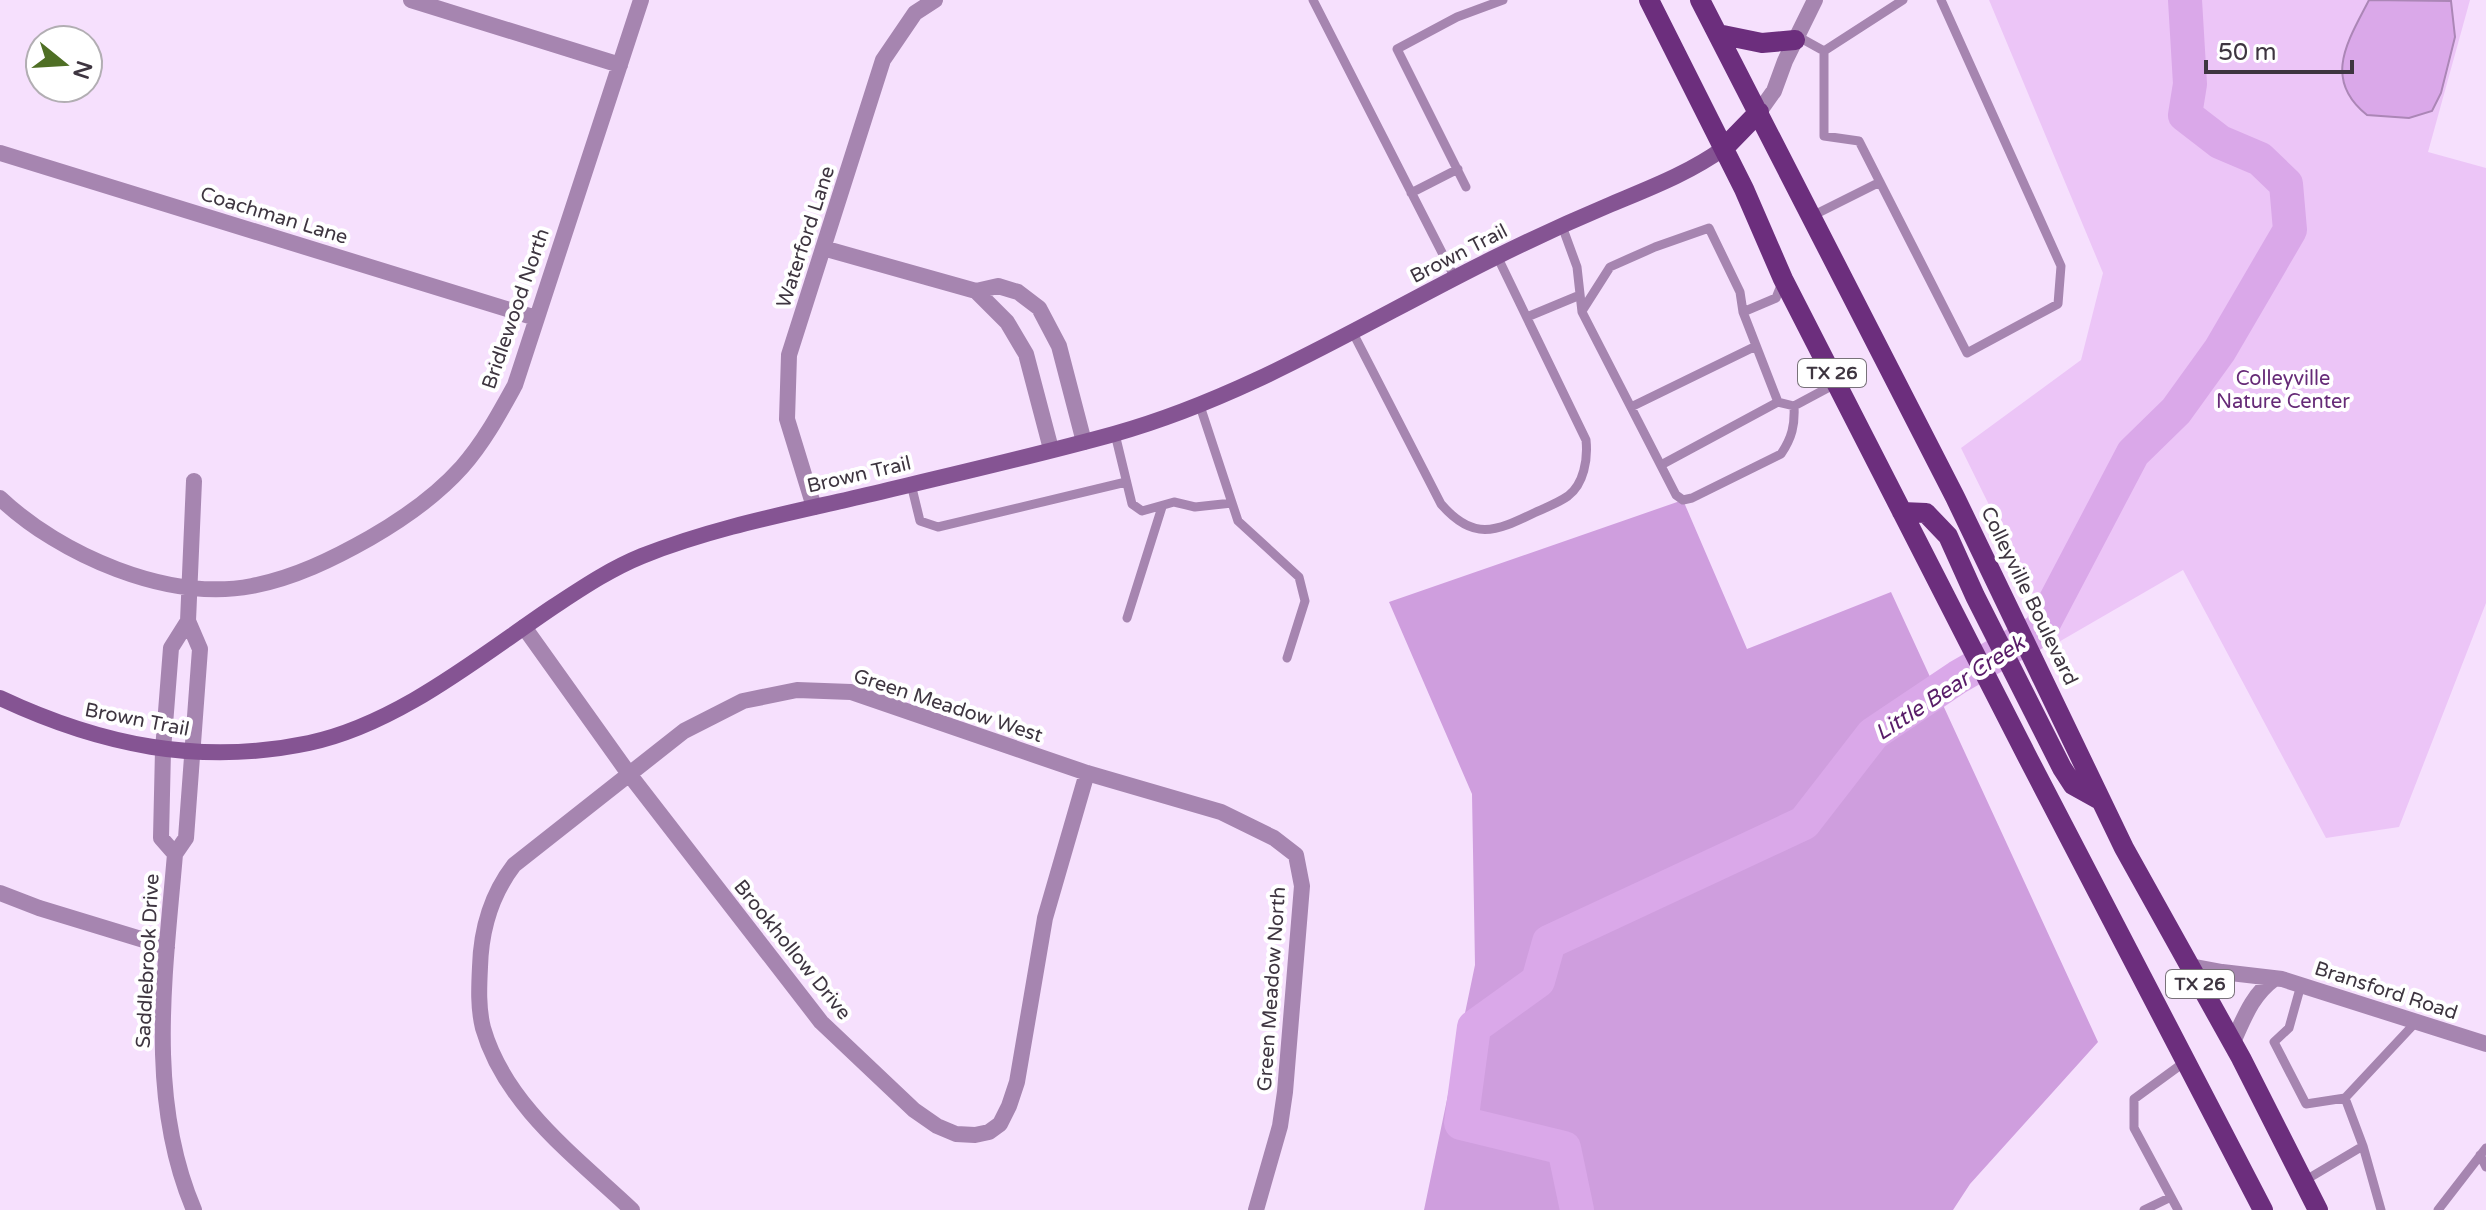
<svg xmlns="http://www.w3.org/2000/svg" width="2486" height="1210" font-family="'Varela Round',sans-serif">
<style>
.green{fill:#ecc5f7}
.forest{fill:#cf9ede}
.water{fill:#daa8e9;stroke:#ab86b6;stroke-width:2}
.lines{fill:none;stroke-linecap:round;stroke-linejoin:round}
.river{stroke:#daa8e9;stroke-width:34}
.lane{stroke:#a685b0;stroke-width:9}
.street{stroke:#a685b0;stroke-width:16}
.secondary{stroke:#855493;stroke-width:16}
.primary{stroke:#6c2e7d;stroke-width:20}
.labels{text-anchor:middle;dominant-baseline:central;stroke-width:8;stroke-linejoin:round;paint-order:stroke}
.shield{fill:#fff;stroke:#787279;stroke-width:2}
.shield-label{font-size:18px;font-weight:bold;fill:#3e3540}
.street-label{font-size:20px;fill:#3e3540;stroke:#fff}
.park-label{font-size:20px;fill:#662b77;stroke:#fff}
.water-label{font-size:22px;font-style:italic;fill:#581c68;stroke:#fff}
</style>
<rect width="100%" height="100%" fill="#f6e0fd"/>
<path class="green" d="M1989,0H2470L2428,152L2486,168V603L2399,827L2326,838L2183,570L2057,643L1961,448L2081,360L2103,273Z"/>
<path class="forest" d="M1683,500L1747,649L1891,592L2098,1042L1970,1184L1953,1210H1424L1475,965L1472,794L1389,602Z"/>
<path class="water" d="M2369,0L2451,1L2455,37L2441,93L2432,111L2409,118L2367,115C2322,79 2348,41 2369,0Z"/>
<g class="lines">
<path class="river" d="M1577,1210L1564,1148L1461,1123L1474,1027L1538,981L1549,942L1804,823L1873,734L1958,677L2040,630L2133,453L2176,411L2220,350L2290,230L2286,184L2260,159L2220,142L2185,115L2190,84L2185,0"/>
<path class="lane" d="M1313,0L1455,278
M1797,36L1824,51V136L1859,141L1967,353L2058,304L2061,266L1941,0
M1824,51L1903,0
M1466,187L1397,49L1457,17L1503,0
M1411,193L1458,169
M1812,216L1880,182
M1562,226L1577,267L1582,312L1676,495L1683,500L1692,498L1781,454C1792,438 1795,425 1794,406
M1582,311L1610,267L1655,247L1709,228L1740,292L1743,312L1778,402L1794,406L1837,383
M1743,312L1776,298L1782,283
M1527,317L1580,295
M1352,331L1441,504C1473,541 1495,532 1534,513C1545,508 1558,503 1568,496C1584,484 1588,459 1586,440L1497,256
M1200,406L1238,521L1299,577L1305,601L1287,658
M1631,407L1756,346
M1115,434L1132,504L1142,511L1174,502L1195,507L1232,503
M1661,465L1778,402
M911,484L920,521L938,527L1126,482
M1127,618L1162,507
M2301,985L2289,1028L2274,1042L2306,1104L2345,1098L2416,1022
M2363,1146L2381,1210
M2480,1155L2486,1167
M2304,1181L2363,1146L2345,1098
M2144,1210L2171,1197
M2178,1210L2134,1128V1099L2186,1061
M2438,1210L2486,1148"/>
<path class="street" d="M411,0L620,65
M1759,112L1774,91L1785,61L1815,0
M0,153L536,318
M823,248L976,291L998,286L1018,292L1039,308L1059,346L1084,442
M976,291L1007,322L1026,354L1051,449
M0,498C60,555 168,602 252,586C294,578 333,559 370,538C403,519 437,495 462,467C484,442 499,414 515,385L641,0
M814,507L787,419L789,355L883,60L915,13L935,0
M524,627L629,774L821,1022L914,1110L937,1126L956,1134L975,1135L989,1132L1000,1124L1009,1106L1017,1082L1045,918L1087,773
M175,854L161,838L163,750L171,648L188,621
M0,893L39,908L167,947
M2190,966L2222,972L2282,979L2486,1044
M2233,1042C2244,1018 2252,995 2274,979
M194,1210C146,1098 165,973 175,854L186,838L200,649L188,621L194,481
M632,1210C576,1157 505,1105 483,1028C478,1008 479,987 480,967C481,930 491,895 514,865L684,731L743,701L797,690L851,692L1087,773L1221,812L1274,838L1296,855L1302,886L1285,1092L1280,1126L1256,1210"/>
<path class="secondary" d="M0,698C100,745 200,766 309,743C398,724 479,657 553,607C582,588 610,569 642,556C710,529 780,515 850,499C938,478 1027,458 1114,434C1250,396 1370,319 1496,257C1532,239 1569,222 1607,206C1647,189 1688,174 1724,148"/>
<path class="primary" d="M1649,0L1744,189L1783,279L2029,760L2263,1210
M1700,0L1955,497L2124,848L2241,1058L2318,1210
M1718,34L1762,43L1795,40
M1724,148L1759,112
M1902,512L1926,513L1948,536L1975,596L2062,768L2073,785L2100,800"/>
</g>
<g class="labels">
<g class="shield">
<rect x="1798" y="359" width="68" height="28" rx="6"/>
<rect x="2166" y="970" width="68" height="28" rx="6"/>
</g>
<g class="shield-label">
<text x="1832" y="373">TX 26</text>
<text x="2200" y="984">TX 26</text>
</g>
<g class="street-label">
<text transform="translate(274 216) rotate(17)">Coachman Lane</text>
<text transform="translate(806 237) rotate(-72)">Waterford Lane</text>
<text transform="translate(1459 254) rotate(-27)">Brown Trail</text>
<text transform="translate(516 309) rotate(-71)">Bridlewood North</text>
<text transform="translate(859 475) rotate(-13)">Brown Trail</text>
<text transform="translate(2029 596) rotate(64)">Colleyville Boulevard</text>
<text transform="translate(948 706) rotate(18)">Green Meadow West</text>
<text transform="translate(137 720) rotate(11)">Brown Trail</text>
<text transform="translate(792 950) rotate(51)">Brookhollow Drive</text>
<text transform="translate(148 961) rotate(-87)">Saddlebrook Drive</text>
<text transform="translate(1272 989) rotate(-86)">Green Meadow North</text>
<text transform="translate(2386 991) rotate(18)">Bransford Road</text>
</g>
<g class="park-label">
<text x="2283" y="379">Colleyville<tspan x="2283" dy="23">Nature Center</tspan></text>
</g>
<g class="water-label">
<text transform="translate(1950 688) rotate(-33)">Little Bear Creek</text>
</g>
</g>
<g transform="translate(64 64) rotate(108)"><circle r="38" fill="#ffffff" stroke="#b2aeb3" stroke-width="2"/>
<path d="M0-6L14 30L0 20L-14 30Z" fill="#4f6f25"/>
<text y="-12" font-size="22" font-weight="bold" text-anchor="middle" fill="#3e3540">N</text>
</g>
<path d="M2206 60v12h146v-12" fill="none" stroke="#3e3540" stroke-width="4"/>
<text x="2218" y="60" font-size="24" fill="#3e3540" stroke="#ffffff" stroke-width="6" paint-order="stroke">50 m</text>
</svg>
